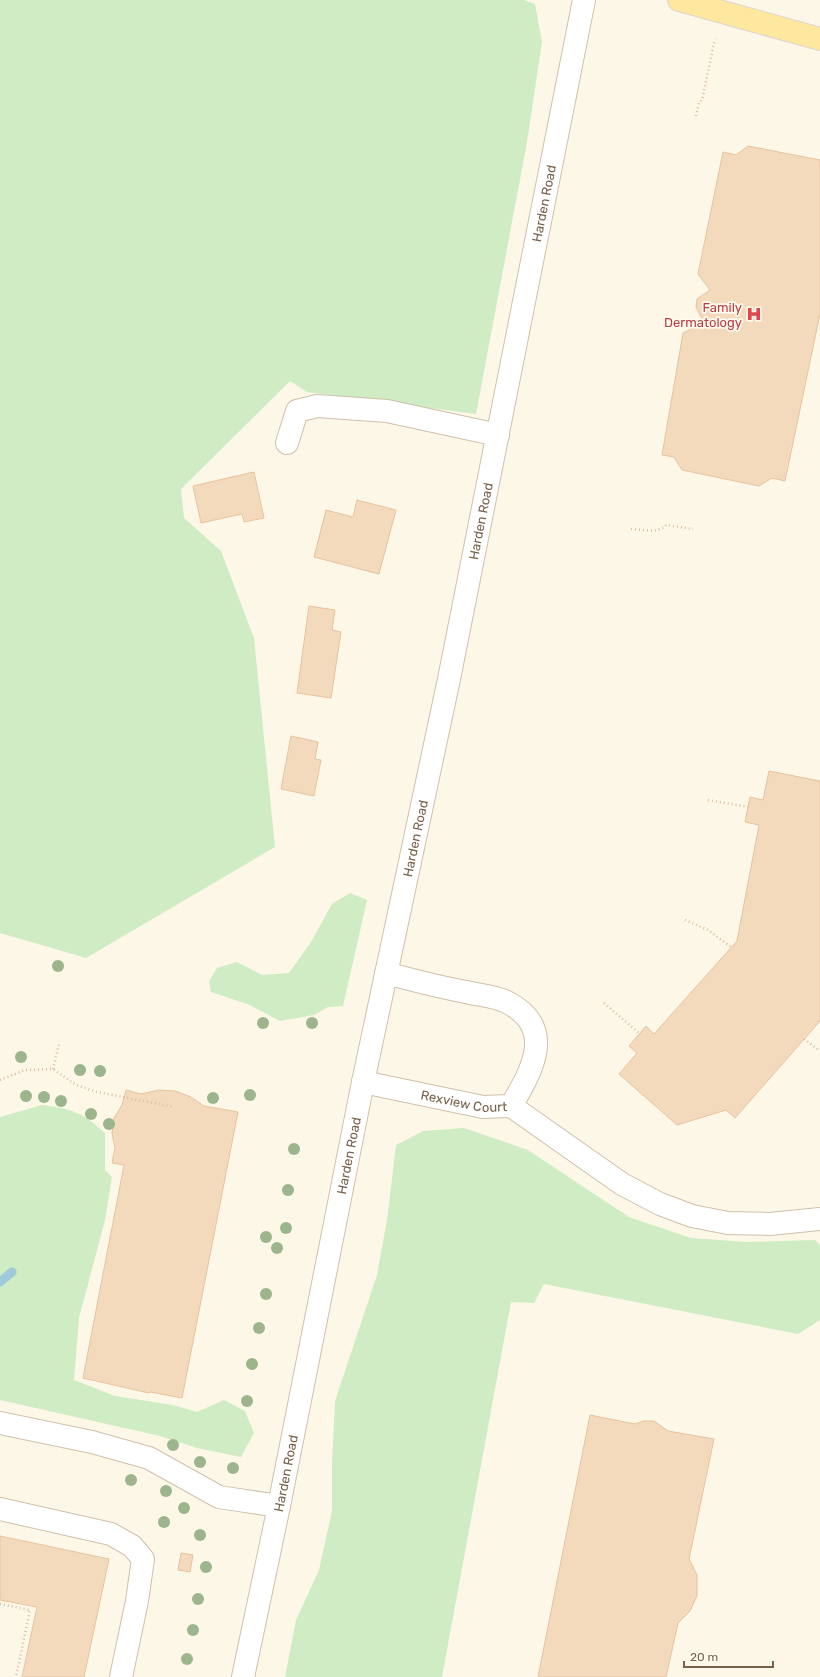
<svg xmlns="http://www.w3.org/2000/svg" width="820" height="1677" font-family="Rubik,sans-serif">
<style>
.green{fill:#cfecc4}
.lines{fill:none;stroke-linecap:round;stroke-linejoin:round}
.stream{stroke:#a0cada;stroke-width:9}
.building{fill:#f4dabd;stroke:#e7c39d}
.minor-casing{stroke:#d0c0ac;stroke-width:24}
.major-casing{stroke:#dcd6d0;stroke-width:24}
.path{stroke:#d9bea0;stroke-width:2.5;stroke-dasharray:1 3;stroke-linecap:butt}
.minor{stroke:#fff;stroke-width:22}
.major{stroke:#fee79e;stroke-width:22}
.tree{fill:#9cb58c}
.labels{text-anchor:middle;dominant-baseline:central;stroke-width:3.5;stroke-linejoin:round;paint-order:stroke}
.street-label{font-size:13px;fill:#78614a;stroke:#fffbee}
.health-label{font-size:13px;fill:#be3a42;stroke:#fffbee;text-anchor:end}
</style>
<rect width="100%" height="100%" fill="#fdf7e7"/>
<path class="green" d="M0,0H524L535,4L542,42L527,142L476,414L307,392L290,381L181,489L184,518L221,551L254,638L275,847L86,958L0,933Z
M350,893L367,900L343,1006L328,1007L314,1015L280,1021L250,1005L211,992L209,981L217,968L237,962L262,975L289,973L311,942L332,904Z
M42,1105C72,1109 82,1112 105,1133V1170L112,1177L105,1220L79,1318L74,1380L115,1396L173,1405L197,1412L224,1400L245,1411L254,1433L241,1457L197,1448L160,1436L0,1400V1117Z
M464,1128L528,1150L629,1217L691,1238L747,1242L815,1240L820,1245V1320L798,1334L544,1284L534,1303L511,1302L442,1677H285L296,1620L319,1570L332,1511V1462L335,1401L377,1275L387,1220L396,1145L423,1131Z"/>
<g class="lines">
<path class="stream" d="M0,1282L12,1272"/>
</g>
<path class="building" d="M748,146L820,160V314L785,481L772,478L759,486L682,470L674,457L662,455L683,333L704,323L696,307L697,299L710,290L698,274L723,152L736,155Z
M254,472L264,518L244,522L242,514L201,523L193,486Z
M357,500L396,510L379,574L314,557L326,510L353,517Z
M309,606L335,610L332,630L341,632L331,698L297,693Z
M291,736L318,742L315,759L321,760L314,796L281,789Z
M769,771L820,781V1021L735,1118L726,1110L677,1125L619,1074L637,1053L629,1046L646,1026L654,1034L737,941L759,825L745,822L750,797L763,800Z
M126,1090L141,1094L159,1090L175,1091L191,1097L204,1106L238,1112L182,1398L150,1392L149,1393L83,1378L124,1165L112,1163L115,1148L112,1133L114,1118L122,1105Z
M590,1415L635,1424L644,1421H654L668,1431L714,1439L689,1559L697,1575V1596L690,1611L678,1623L666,1677H538Z
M0,1536L109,1559L84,1677H22L37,1607L0,1600Z
M181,1553L193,1555L190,1572L178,1570Z"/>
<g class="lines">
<g class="minor-casing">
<g id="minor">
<path d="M287,443L297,411L317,406L387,411L498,435"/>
<path id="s1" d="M363,1082L483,1107L511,1106C533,1069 556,1028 507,1002C496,996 478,995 466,992C439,987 412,980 386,973"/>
<path d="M511,1106L622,1184L660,1204L692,1216L728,1223L770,1224L820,1219"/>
<path d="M0,1423L92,1442L149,1458L219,1497L279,1506"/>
<path d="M0,1509L111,1534L132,1546L143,1559L137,1601L121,1677"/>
<path id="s2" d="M243,1677L279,1506L363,1082L449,679L584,0"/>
</g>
</g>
<g class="major-casing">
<path id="major" d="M679,0L820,39"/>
</g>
<path class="path" d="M696,116L699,102L702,100L715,39
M631,529L654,531L665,527L666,525L693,529
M708,800L748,807
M685,920L708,930L731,947
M604,1003L640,1034
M804,1039L820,1051
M53,1069L59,1044
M0,1080L25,1070L53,1069L76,1085L97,1092L174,1107
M0,1604L30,1610L16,1677"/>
<use href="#minor" class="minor"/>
<use href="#major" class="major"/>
</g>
<g class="tree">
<circle cx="58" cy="966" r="6"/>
<circle cx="263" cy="1023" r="6"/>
<circle cx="312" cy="1023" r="6"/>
<circle cx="21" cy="1057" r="6"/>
<circle cx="80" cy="1070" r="6"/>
<circle cx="100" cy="1071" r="6"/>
<circle cx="250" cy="1095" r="6"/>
<circle cx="26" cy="1096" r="6"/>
<circle cx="44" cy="1097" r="6"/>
<circle cx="213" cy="1098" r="6"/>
<circle cx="61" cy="1101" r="6"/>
<circle cx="91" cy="1114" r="6"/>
<circle cx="109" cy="1124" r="6"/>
<circle cx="294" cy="1149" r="6"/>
<circle cx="288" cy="1190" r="6"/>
<circle cx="286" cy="1228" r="6"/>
<circle cx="266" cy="1237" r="6"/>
<circle cx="277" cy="1248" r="6"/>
<circle cx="266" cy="1294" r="6"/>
<circle cx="259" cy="1328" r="6"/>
<circle cx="252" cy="1364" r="6"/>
<circle cx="247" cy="1401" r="6"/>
<circle cx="173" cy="1445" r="6"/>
<circle cx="200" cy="1462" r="6"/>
<circle cx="233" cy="1468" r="6"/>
<circle cx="131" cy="1480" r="6"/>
<circle cx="166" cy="1491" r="6"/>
<circle cx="184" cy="1508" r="6"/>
<circle cx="164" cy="1522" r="6"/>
<circle cx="200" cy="1535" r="6"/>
<circle cx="206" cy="1567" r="6"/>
<circle cx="198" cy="1599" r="6"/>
<circle cx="193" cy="1630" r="6"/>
<circle cx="187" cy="1659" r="6"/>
</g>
<defs>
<g id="hospital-bare" transform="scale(1.2)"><path d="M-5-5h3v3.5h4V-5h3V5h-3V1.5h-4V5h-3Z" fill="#e0444e" stroke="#fffbee" stroke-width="2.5" paint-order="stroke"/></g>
</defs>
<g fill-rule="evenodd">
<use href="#hospital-bare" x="754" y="314"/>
</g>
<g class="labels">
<g class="street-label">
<text stroke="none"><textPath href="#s2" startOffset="1504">Harden Road</textPath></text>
<text stroke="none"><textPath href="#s2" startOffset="1180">Harden Road</textPath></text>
<text stroke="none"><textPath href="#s2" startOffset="856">Harden Road</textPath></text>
<text stroke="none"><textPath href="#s1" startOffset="103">Rexview Court</textPath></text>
<text stroke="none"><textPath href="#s2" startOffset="532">Harden Road</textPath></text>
<text stroke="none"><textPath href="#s2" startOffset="208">Harden Road</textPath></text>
</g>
<g class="health-label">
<text x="742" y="307">Family<tspan x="742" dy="15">Dermatology</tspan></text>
</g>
</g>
<path d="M684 1661v6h89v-6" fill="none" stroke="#78614a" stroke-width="2"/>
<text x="690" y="1661" font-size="12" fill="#78614a" stroke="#fffbee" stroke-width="3" paint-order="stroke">20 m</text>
</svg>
